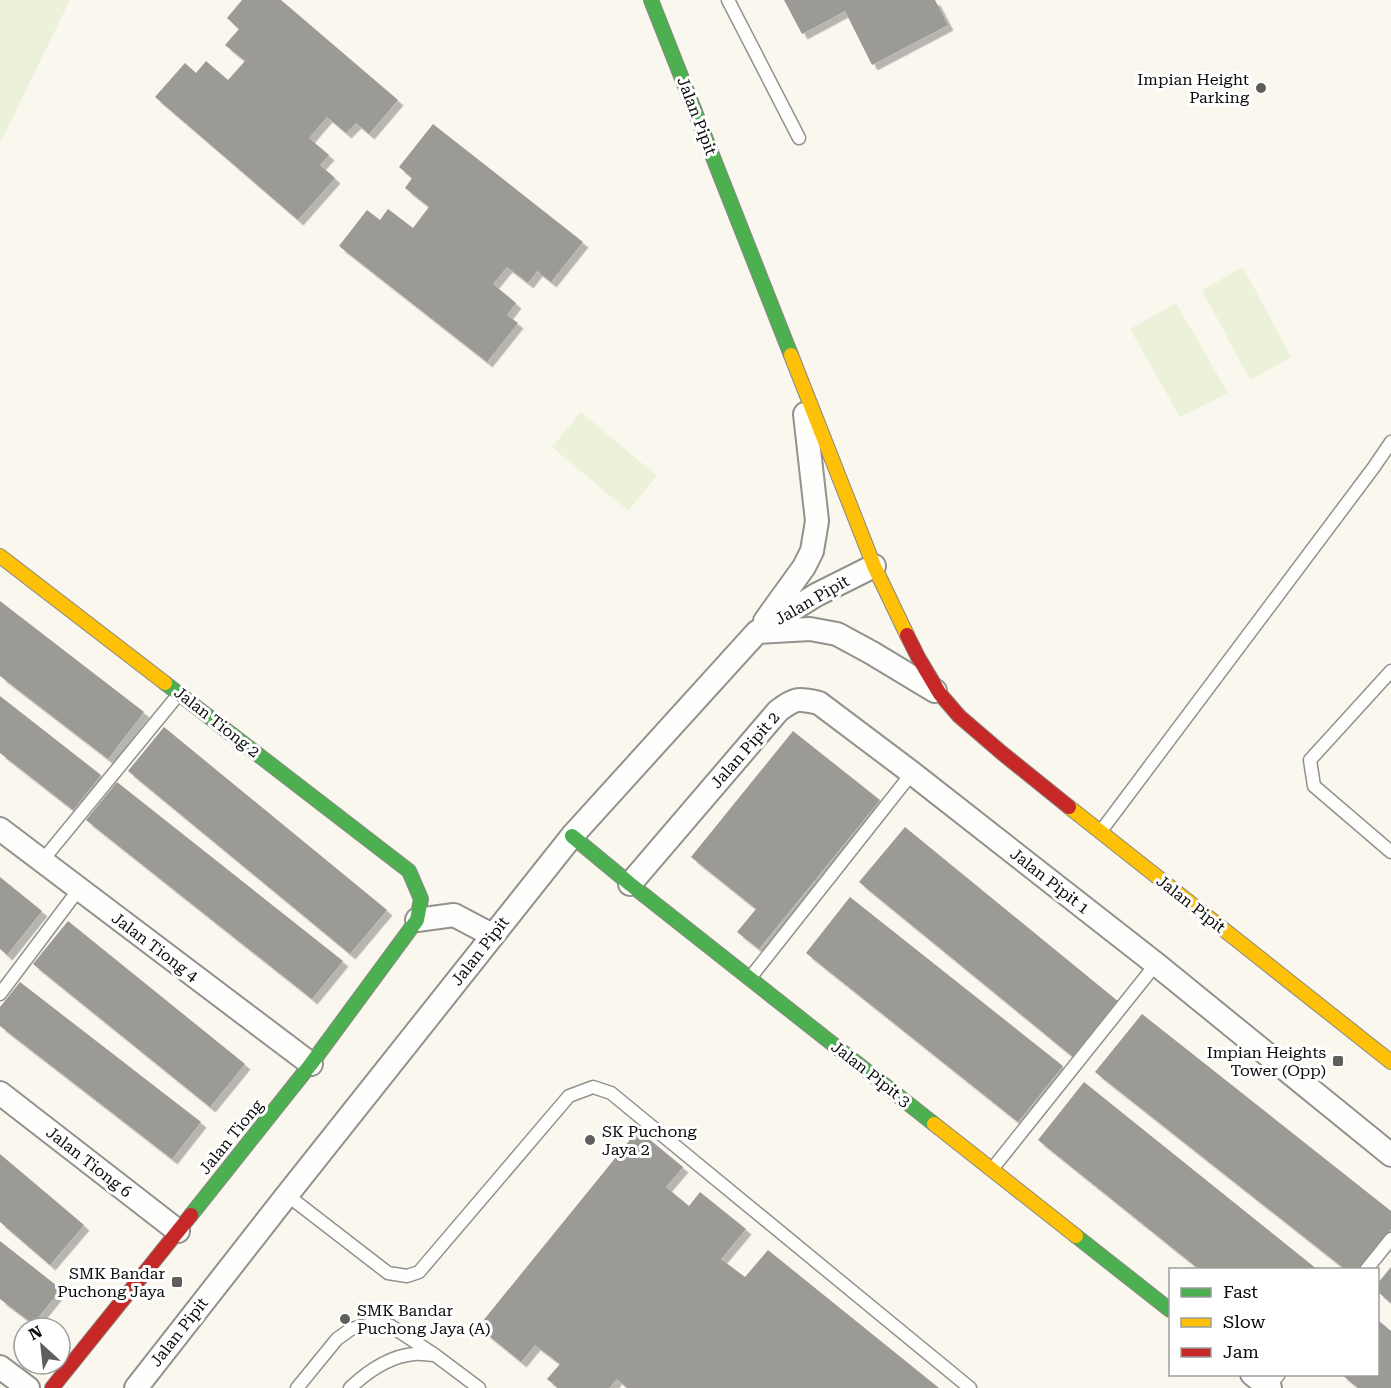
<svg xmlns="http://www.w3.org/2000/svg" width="1391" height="1388" font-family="'Roboto Serif',serif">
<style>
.pitch{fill:#ecf2d9}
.building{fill:#9c9a95;filter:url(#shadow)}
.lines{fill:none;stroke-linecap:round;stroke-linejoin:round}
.lane-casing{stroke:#93918d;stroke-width:15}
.street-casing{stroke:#93918d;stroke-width:26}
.fast-casing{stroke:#898884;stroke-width:16}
.slow-casing{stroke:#898884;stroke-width:16}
.jam-casing{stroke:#898884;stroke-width:16}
.lane{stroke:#fefefc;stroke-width:12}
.street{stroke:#fefefc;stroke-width:22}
.fast{stroke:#4caf50;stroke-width:14}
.slow{stroke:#ffc107;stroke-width:14}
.jam{stroke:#c62828;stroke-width:14}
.poi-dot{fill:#5f5e5a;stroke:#fff;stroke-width:2}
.labels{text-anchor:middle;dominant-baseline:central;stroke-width:6;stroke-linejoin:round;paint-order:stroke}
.poi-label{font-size:16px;fill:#0b0b0b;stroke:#fff;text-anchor:end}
.street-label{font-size:16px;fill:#0b0b0b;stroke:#fff}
</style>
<defs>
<filter id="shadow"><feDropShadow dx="5.5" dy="5.5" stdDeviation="0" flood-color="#0004"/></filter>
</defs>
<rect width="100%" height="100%" fill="#faf7ee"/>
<path class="pitch" d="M0,0H70L0,143Z
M1243,267L1291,357L1250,380L1202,290Z
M1176,303L1228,393L1180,417L1130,329Z
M581,412L657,476L628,511L552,447Z"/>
<path class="building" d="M242,0H281L398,100L369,134L356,123L346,133L327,117L309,138L329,155L320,165L335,178L298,220L155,97L185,63L196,73L206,61L228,80L245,61L225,45L239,29L227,18Z
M784,0H935L948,25L872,65L845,11L802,34Z
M433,124L583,242L551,282L537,271L528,283L507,267L493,284L516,303L507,315L518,323L487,362L339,246L367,210L380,220L388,209L413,228L429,207L405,188L412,178L399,167Z
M0,601L144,712L108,759L0,676Z
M0,696L101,775L73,810L0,753Z
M164,727L387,910L350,954L128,771Z
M793,731L880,800L759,949L737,932L756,909L691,857Z
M117,782L343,961L312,999L86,820Z
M905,827L1119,1002L1073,1057L859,882Z
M0,877L42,911L7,955L0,949Z
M850,897L1063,1066L1018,1122L806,953Z
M68,921L245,1064L210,1107L33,964Z
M20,982L201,1122L172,1159L0,1026V1007Z
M1142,1014L1391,1211V1229L1358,1270H1346L1095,1072Z
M1084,1082L1318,1270H1200L1038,1140Z
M638,1130L683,1167L666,1187L689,1206L700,1192L746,1229L721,1259L745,1277L768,1250L939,1388H627L617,1379L609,1388H558L547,1379L560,1364L535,1345L521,1362L478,1327Z
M0,1154L84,1225L50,1265L0,1222Z
M0,1241L61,1289L33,1324L0,1299Z
M1391,1267V1303L1378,1292V1283Z
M1378,1320L1391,1331V1388H1358L1341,1374H1378Z"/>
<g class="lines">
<g class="lane-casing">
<path id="lane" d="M728,0L799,138
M1391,671L1310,760L1314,786L1391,852
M1101,831L1374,467L1391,442
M42,861L178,695
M750,978L912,773
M0,994L79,889
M993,1168L1156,964
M287,1195L388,1273L407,1276L419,1272L569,1096L593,1087L611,1093L970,1388
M1366,1270L1391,1239
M1269,1387L1279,1374
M297,1388L337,1339L351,1329L379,1322L391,1326L435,1355L479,1388
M350,1388C367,1372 390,1356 414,1354C421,1353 428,1355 434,1355"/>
</g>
<g class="street-casing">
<path id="street" d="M765,621L804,567L812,551L817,521L805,414
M759,632L810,629L837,634L872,653L935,691
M0,829L311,1064
M630,884L778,711C795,698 798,698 819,703L912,773L1156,964L1391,1155
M417,920L454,915L492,935
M0,1093L178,1231
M0,1367L28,1388
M1252,1374L1270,1388
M136,1388L287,1195L572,836L757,632L816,595L874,566"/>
</g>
<g class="fast-casing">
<path id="fast" d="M651,0L791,355
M165,683L409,871L421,899L417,920L311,1064L191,1215
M572,836L630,884L934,1124
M1076,1236L1170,1310"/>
</g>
<g class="slow-casing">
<path id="slow" d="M791,355L874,566L907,635
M0,556L165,683
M1069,807L1391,1062
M934,1124L1076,1236"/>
</g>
<g class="jam-casing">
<path id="jam" d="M907,635L918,657L940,694L959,716L1002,753L1069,807
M52,1388L191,1215"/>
</g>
<use href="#lane" class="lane"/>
<use href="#street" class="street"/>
<use href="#fast" class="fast"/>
<use href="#slow" class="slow"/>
<use href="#jam" class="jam"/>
</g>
<g class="poi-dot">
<circle cx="1261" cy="88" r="6"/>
<rect x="1332" y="1055" width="12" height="12" rx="3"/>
<circle cx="590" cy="1140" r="6"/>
<rect x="171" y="1276" width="12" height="12" rx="3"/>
<circle cx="345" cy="1319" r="6"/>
</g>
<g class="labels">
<g class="poi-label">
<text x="1249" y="79">Impian Height<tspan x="1249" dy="18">Parking</tspan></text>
<text x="1326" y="1052">Impian Heights<tspan x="1326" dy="18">Tower (Opp)</tspan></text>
<text x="602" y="1131" text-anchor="start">SK Puchong<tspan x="602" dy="18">Jaya 2</tspan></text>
<text x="165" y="1273">SMK Bandar<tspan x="165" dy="18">Puchong Jaya</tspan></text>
<text x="357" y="1310" text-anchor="start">SMK Bandar<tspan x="357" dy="18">Puchong Jaya (A)</tspan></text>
</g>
<g class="street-label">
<text transform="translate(697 116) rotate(69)">Jalan Pipit</text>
<text transform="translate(812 600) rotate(-30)">Jalan Pipit</text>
<text transform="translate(217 722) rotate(38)">Jalan Tiong 2</text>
<text transform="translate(745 750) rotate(-49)">Jalan Pipit 2</text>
<text transform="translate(1050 881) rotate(38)">Jalan Pipit 1</text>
<text transform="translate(1191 904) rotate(38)">Jalan Pipit</text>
<text transform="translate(155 947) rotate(37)">Jalan Tiong 4</text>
<text transform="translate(480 951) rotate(-52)">Jalan Pipit</text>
<text transform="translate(871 1074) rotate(38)">Jalan Pipit 3</text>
<text transform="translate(231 1137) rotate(-51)">Jalan Tiong</text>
<text transform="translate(89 1162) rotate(38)">Jalan Tiong 6</text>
<text transform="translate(179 1332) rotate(-52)">Jalan Pipit</text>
</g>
</g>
<rect x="1169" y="1268" width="210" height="108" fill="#ffffff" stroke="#9d9d9d" stroke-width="1.5"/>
<rect x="1181" y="1288" width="30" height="9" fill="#4caf50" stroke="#9d9d9d" stroke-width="1.5"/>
<text x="1223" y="1298" font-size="18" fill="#0b0b0b">Fast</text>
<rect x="1181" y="1318" width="30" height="9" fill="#ffc107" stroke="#9d9d9d" stroke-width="1.5"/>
<text x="1223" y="1328" font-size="18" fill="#0b0b0b">Slow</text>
<rect x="1181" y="1348" width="30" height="9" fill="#c62828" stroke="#9d9d9d" stroke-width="1.5"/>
<text x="1223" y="1358" font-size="18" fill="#0b0b0b">Jam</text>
<g transform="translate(42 1346) rotate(333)"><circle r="28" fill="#ffffff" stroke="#9d9d9d" stroke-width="1.5"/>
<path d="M0-4.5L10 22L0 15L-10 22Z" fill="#5f5e5a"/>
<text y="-9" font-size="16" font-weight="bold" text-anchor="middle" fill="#0b0b0b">N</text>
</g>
</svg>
